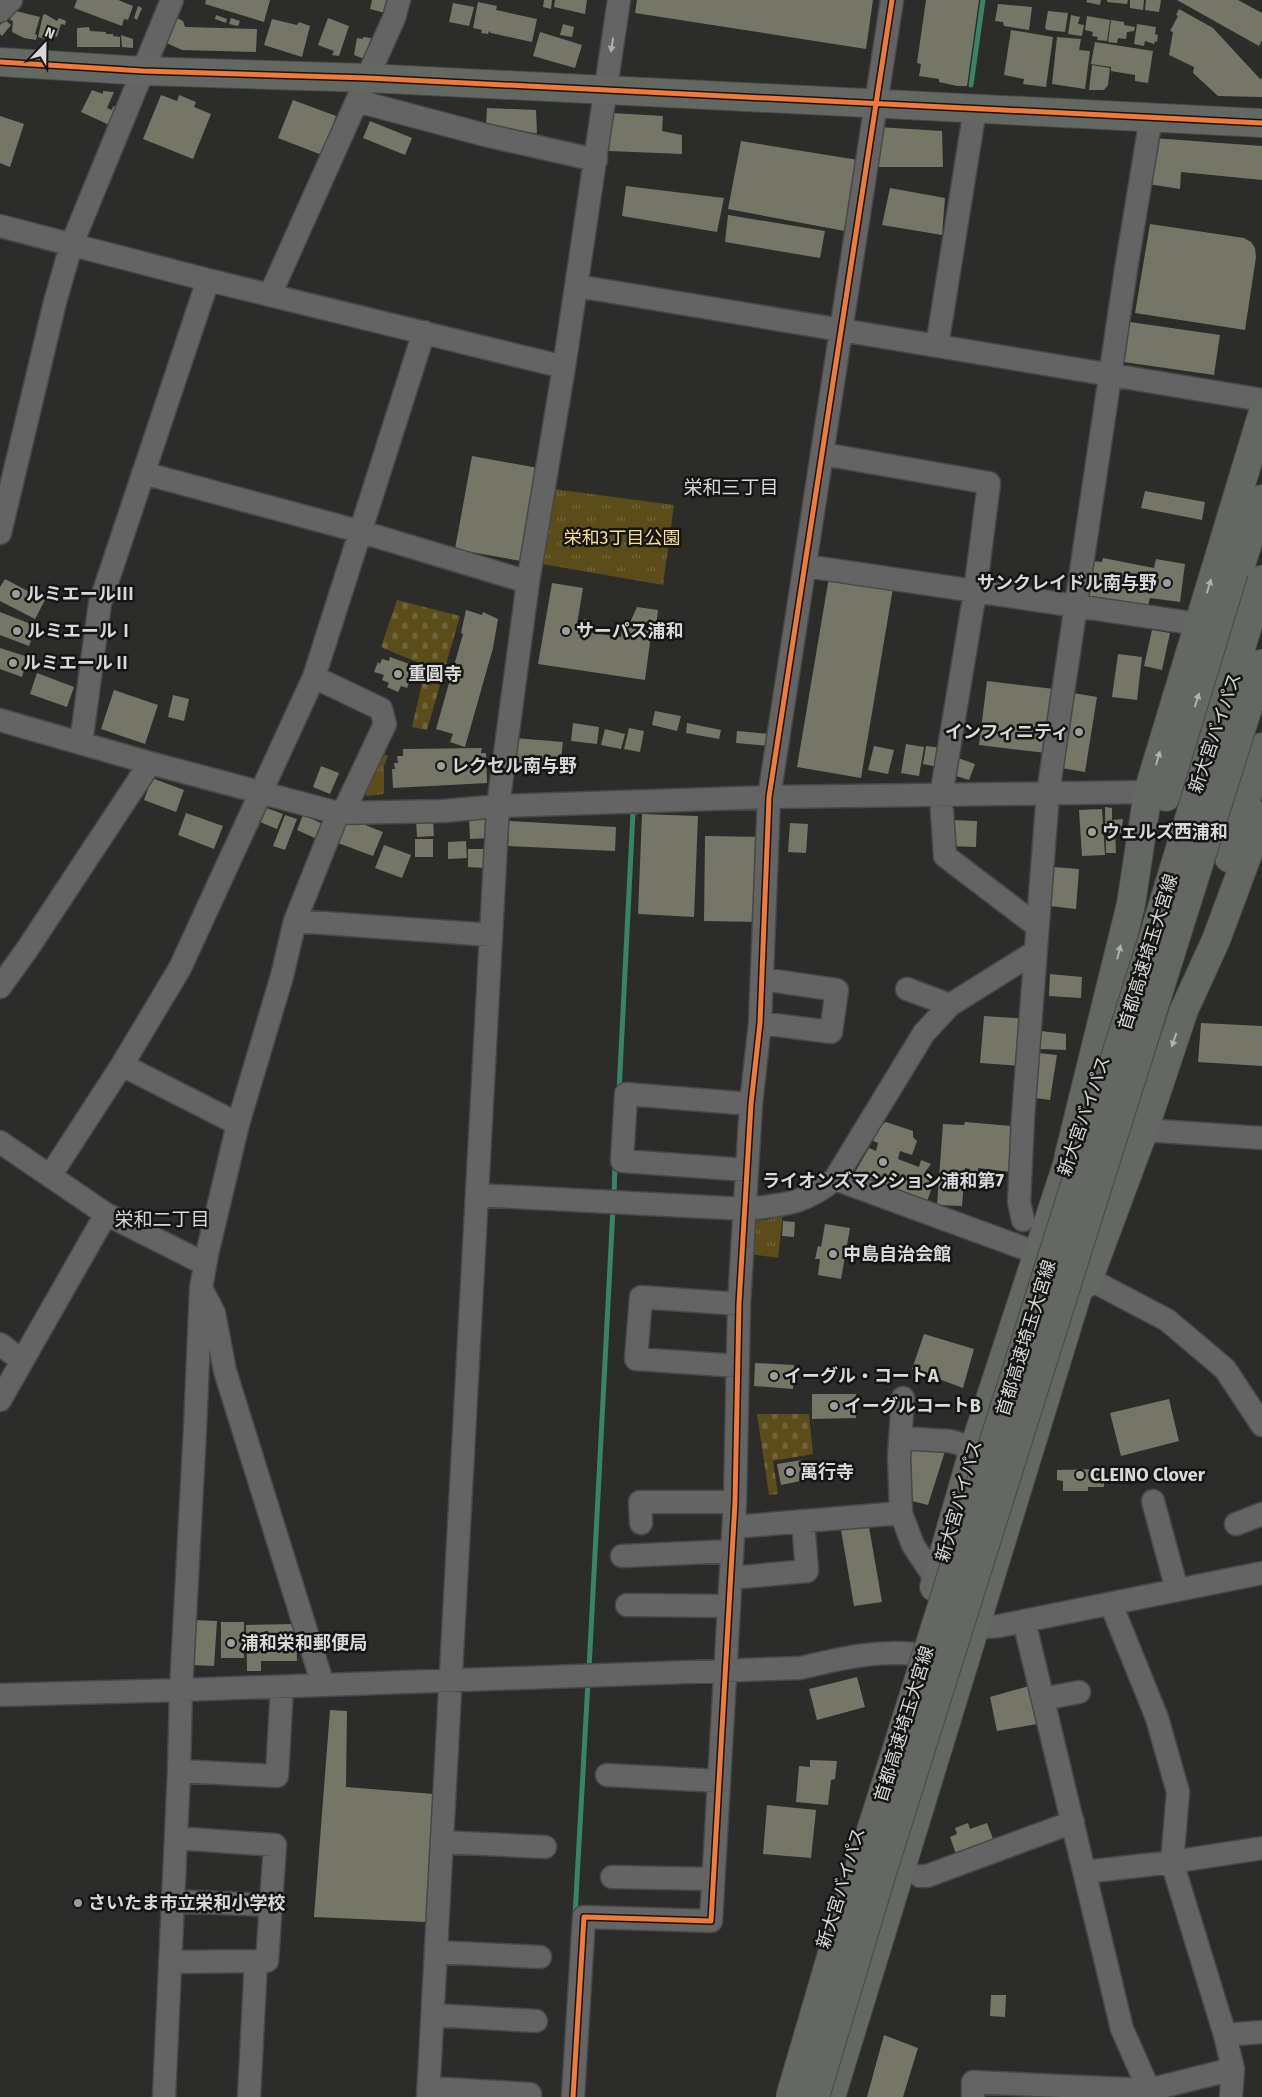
<svg xmlns="http://www.w3.org/2000/svg" width="1262" height="2097" font-family="'Fira Sans','Noto Sans JP',sans-serif">
<style>
.grass{fill:url(#grass-tufts)}
.cemetery{fill:url(#cemetery-stones)}
.lines{fill:none;stroke-linecap:round;stroke-linejoin:round}
.stream{stroke:#368567;stroke-width:5}
.building{fill:#767666}
.minor-casing{stroke:#474847;stroke-width:25}
.highway-casing{stroke:#474847;stroke-width:30}
.minor{stroke:#636463;stroke-width:22}
.highway{stroke:#636862;stroke-width:28}
.highway-bridge-casing{stroke:#474847;stroke-width:30;stroke-linecap:butt}
.highway-bridge{stroke:#636862;stroke-width:28}
.cycleway-casing{stroke:#151514;stroke-width:8}
.cycleway{stroke:#f17a3a;stroke-width:5}
.oneway{fill:#aeafae}
.oneway2{fill:#aeb1ae}
.poi-dot{fill:#9b9c9b;stroke:#151514;stroke-width:2}
.labels{text-anchor:middle;dominant-baseline:central;stroke-width:5;stroke-linejoin:round;paint-order:stroke}
.park-label{font-size:18px;fill:#fbde8f;stroke:#151514}
.poi-label{font-size:18px;font-weight:bold;fill:#d7d8d7;stroke:#151514;text-anchor:start}
.street-label{font-size:18px;fill:#d7d8d7;stroke:#151514}
.neighbourhood-label{font-size:19px;fill:#d7d8d7;stroke:#151514}
</style>
<defs>
<pattern id="grass-tufts" width="24" height="20" patternUnits="userSpaceOnUse" patternTransform="scale(1.25)"><rect width="24" height="20" fill="#5c4c1a"/><path d="M3 7l-1-3M5 7V3M7 7l1-3M15 17l-1-3M17 17v-4M19 17l1-3" fill="none" stroke="#73653b"/></pattern>
<pattern id="cemetery-stones" width="16" height="16" patternUnits="userSpaceOnUse" patternTransform="scale(1.25)"><rect width="16" height="16" fill="#5c4c1a"/><path d="M2 7V4a2 2 0 0 1 4 0v3zM10 15v-3a2 2 0 0 1 4 0v3z" fill="#73653b"/></pattern>
</defs>
<rect width="100%" height="100%" fill="#2c2c2b"/>
<path class="grass" d="M554,489L674,505L663,585L542,564Z
M380,753L388,756L384,766V794L367,796L363,790Z
M783,1213L778,1258L751,1254L753,1220H768Z"/>
<path class="cemetery" d="M397,600L460,616L427,730L412,727L426,666L381,647Z
M757,1414H809L813,1454L773,1461L778,1494L769,1495Z"/>
<g class="lines">
<path class="stream" d="M971,85L983,0
M619,1092L633,812H637
M614,1197L615,1163
M589,1669L613,1208
M575,1916L588,1682"/>
</g>
<path class="building" d="M77,0H118L133,6L128,20L124,19L122,26L74,8Z
M206,0H270L264,22L205,4Z
M372,0H388L385,13L370,9Z
M544,0H552L551,9L543,7Z
M555,0H587L585,14L554,7Z
M637,0H873L866,49L635,13Z
M926,0H979L967,86H957L939,82V79L919,76L921,64L917,63Z
M1087,0H1101L1100,5L1086,2Z
M1107,0H1128L1127,4L1107,2Z
M1130,0H1144L1143,10L1130,8Z
M1146,0H1161L1159,12L1145,10Z
M1177,0H1238L1262,13V40L1259,46Z
M478,2L497,6L496,10L537,19L532,42L491,33L489,31L488,34L481,33L482,30L473,28Z
M453,3L474,7L469,26L449,22Z
M998,4L1032,7L1029,30L1004,26L1003,22L995,21Z
M138,6L142,8L137,20L134,18Z
M1179,9L1213,28L1260,79L1262,78V97L1218,96L1193,73L1194,67L1169,55L1173,32L1170,31L1178,16L1176,15Z
M16,11L40,17L35,34L37,35L36,40L24,38L12,32L13,21L10,20L13,12Z
M1048,11L1068,13L1065,32L1047,30L1045,28Z
M45,14L57,21L59,18L66,21L65,25L61,24L57,37L53,36V39L46,37L45,39L38,37L43,15Z
M216,15L227,19L226,23L215,19Z
M1071,15L1080,17L1078,24L1084,25L1082,36L1068,34Z
M173,16L183,21L185,27L257,29L256,52L182,50L162,41Z
M1087,16L1110,20L1107,41L1097,40L1098,37L1092,36L1093,32L1085,30Z
M231,18L240,21L238,26L229,24Z
M328,18L349,26L339,56L332,55L334,51L318,45Z
M272,19L297,25L299,22L310,26L302,57L264,45Z
M5,20L11,25L2,36L0,34V25Z
M1111,20L1124,22V25L1135,27L1134,31L1127,32L1126,39L1118,38L1117,43L1108,42Z
M563,24L574,27L572,37L560,35Z
M1137,24L1156,27L1155,34L1158,35L1157,42L1155,41L1154,44L1145,41L1144,46L1134,44Z
M89,27L90,31L106,32V34H113V36L120,37V47H77V28Z
M1011,30L1053,37L1046,87L1023,84L1024,79L1004,75Z
M540,32L582,45L575,68L533,56Z
M121,35L133,39V48L122,47Z
M363,37L371,38L367,60L354,55L357,38L363,39Z
M1057,37L1081,39L1079,50L1090,51L1085,89L1052,84Z
M1095,42L1153,51L1148,83L1135,81V75L1111,71V67L1091,64Z
M1092,65L1110,68L1108,85L1104,90H1089Z
M92,90L103,94V91L114,92L107,108L112,110L113,106L121,109L114,127L81,112Z
M161,95L177,101L179,95L196,102L194,107L211,114L193,159L143,139Z
M293,100L336,116L322,155L278,138Z
M487,108L536,110L537,133L497,131L486,125Z
M612,113L663,116L662,131L682,135V154L609,151Z
M0,116L24,124L10,167L0,163Z
M370,121L412,138L405,155L363,138Z
M878,127L942,131L943,167H876Z
M1153,138L1262,146V180L1181,172L1180,189L1148,184Z
M741,141L858,160L850,232L728,209Z
M626,186L724,198L717,232L622,216Z
M890,188L945,198L942,235L882,225Z
M728,215L825,231L820,258L725,242Z
M1150,224L1244,238L1251,242L1255,248L1256,257L1245,330L1135,313Z
M1130,322L1220,335L1214,375L1124,362Z
M472,456L538,468L521,561L455,549Z
M1145,491L1205,502L1202,520L1141,508Z
M1103,558L1154,568L1156,559L1185,564L1180,602L1150,598L1147,610L1085,599L1092,561L1102,562Z
M829,577L893,588L861,778L797,767Z
M5,579L45,600L35,619L0,601V587Z
M552,583L583,588L576,630H579L584,619L587,620V632L621,637L622,629L624,627H628L637,607L658,610L656,628L652,627L645,680L538,664Z
M466,610L482,615L483,612L498,619L493,648L465,747L450,742L453,734L436,729L463,634L461,633Z
M0,612L36,626L29,646L0,635Z
M1152,630L1170,633L1162,670L1144,666Z
M0,648L28,657L22,677L0,669Z
M1118,654L1142,657L1137,700L1112,697Z
M390,657L415,666L407,688L401,686L398,692L387,687L389,683L382,680L384,675L374,672L378,662L380,664L382,659L389,661Z
M37,673L74,687L67,707L30,694Z
M987,681L1054,689L1046,753L979,745Z
M114,690L158,705L145,744L101,729Z
M1073,693L1097,697L1085,772L1061,768Z
M173,695L189,699L184,721L168,717Z
M655,711L681,716L677,731L652,725Z
M573,723L599,727L597,744L571,741Z
M687,723L721,730L719,739L686,733Z
M629,728L644,731L640,752L624,749Z
M605,729L625,734L621,749L601,745Z
M737,731L770,734L769,746L736,743Z
M515,738L563,742L560,767L513,762Z
M906,744L924,747L919,776L901,773Z
M874,746L894,750L888,774L868,770Z
M926,746L941,748L938,767L923,764Z
M482,748L481,753H486L487,783L393,788L392,769H395L394,763H398L397,756H403V749Z
M955,757L975,764L969,780L950,774Z
M321,766L339,773L330,794L313,787Z
M152,778L184,790L176,812L144,800Z
M261,806L283,814L277,829L255,820Z
M1105,807L1112,808V820L1123,819L1121,833L1115,832L1116,853H1106Z
M1102,809L1105,855L1082,856L1079,810Z
M186,813L223,826L214,849L178,835Z
M642,814L698,816L694,917L638,914Z
M285,815L297,819L285,850L273,846Z
M303,815L323,824L317,839L297,830Z
M488,817L489,838L470,839L469,818Z
M347,818L383,832L373,856L338,843Z
M416,819H433L434,836L417,837Z
M950,820L977,821L976,847L949,846Z
M509,821L616,827L615,851L508,846Z
M790,823L808,824L806,853L788,852Z
M705,836L763,837L762,922L704,921Z
M415,839H433V857H415Z
M466,841L467,858L448,859V842Z
M384,845L411,855L402,878L375,868Z
M468,849H487L486,868L468,867Z
M1053,867L1079,869L1076,909L1050,906Z
M1050,974L1082,977L1081,998L1049,996Z
M984,1016L1027,1019L1023,1066L980,1063Z
M1201,1023L1262,1026V1066L1198,1062Z
M1041,1031L1066,1034V1050L1039,1049Z
M1039,1053L1057,1055L1050,1100L1035,1098Z
M886,1122L913,1131V1137L917,1141L912,1155L900,1151L898,1159L919,1167L921,1160L931,1164L925,1172L930,1173L931,1190L926,1204L852,1177L869,1148L876,1151L878,1143L873,1141L879,1126Z
M965,1122L1012,1126L1011,1172L978,1168V1173H970V1169L965,1168L962,1206L937,1205L943,1124L964,1125Z
M783,1221L795,1222L794,1237L782,1236Z
M825,1224L850,1228L841,1279L818,1275L820,1259H815L818,1246L821,1247Z
M924,1334L974,1349L963,1388L912,1369Z
M755,1363L794,1365L793,1389L754,1386Z
M812,1394H856V1418L812,1419Z
M1169,1399L1179,1441L1121,1456L1110,1413Z
M909,1443L946,1448L928,1505L908,1500Z
M802,1460L805,1478L799,1479L800,1481L781,1485L777,1464Z
M1104,1469V1487H1088V1491H1063V1481L1057,1480V1470Z
M868,1521L882,1602L854,1606L841,1530L861,1527Z
M194,1620L217,1621L214,1666L191,1665Z
M221,1622H244V1658H221Z
M296,1624L297,1661H261V1671H247L246,1625Z
M857,1677L865,1707L817,1720L809,1689Z
M1029,1686L1037,1724L997,1731L990,1697Z
M330,1710L347,1711L346,1787L434,1794L426,1922L314,1917Z
M810,1760L837,1761L835,1779L831,1780L828,1805L796,1802L799,1766L810,1767Z
M767,1805L816,1810L811,1858L763,1854Z
M968,1823L970,1829L987,1823L995,1844L957,1857L950,1837L957,1834L955,1828Z
M991,1995H1006L1005,2017L990,2016Z
M884,2035L918,2048L903,2097H867Z"/>
<g class="lines">
<g class="minor-casing">
<path id="minor" d="M0,11L11,0
M357,101L485,135L596,160
M0,226L208,280L564,367
M577,286L1262,400
M270,295L394,18L399,0
M937,346L975,109
M823,454L989,483L975,592L941,796L945,856L1037,926
M143,473L362,532L528,582
M0,533L55,302L71,246L172,0
M806,566L1198,624
M314,677L381,709L385,724L343,813
M0,720L150,763L338,813L444,811L498,806L769,797L1148,792
M81,743L100,603L208,280
M338,813L295,921L282,976L238,1124L207,1254L201,1288L214,1313L225,1371L323,1685L800,1668C839,1659 874,1650 915,1654
M295,921L491,935
M0,987L28,948L150,763
M907,989L950,1005
M760,1023L831,1032L837,990L762,979
M122,1065L238,1124
M1144,1130L1262,1138
M0,1142L106,1214L0,1400
M747,1170L622,1161L626,1094L751,1104
M50,1176L122,1065L180,968L314,677L424,332
M835,1179L1037,1253
M477,1195L746,1209C783,1205 805,1204 835,1179L924,1033L950,1005L1035,952
M106,1214L205,1264
M1023,1220L1019,1202L1023,1117L1048,793L1126,269L1151,118
M1089,1279L1167,1320L1225,1369L1262,1425
M0,1344L21,1360
M738,1366L636,1359L641,1297L739,1304
M903,1398L899,1456L901,1513L913,1545L936,1580
M900,1438L950,1441L974,1448
M1153,1501L1177,1590
M641,1523L640,1502H735
M1236,1524L1262,1514
M734,1527L901,1513
M622,1556L732,1551
M731,1578L807,1571L803,1521
M1111,1604L1157,1718L1178,1792L1172,1862L1225,2035L1233,2069L1231,2097
M627,1605L729,1606
M1024,1621L1122,2029L1149,2090
M974,1628L999,1626L1262,1573
M0,1695L181,1690L195,1429L201,1289
M1043,1699L1079,1692
M179,1771L277,1776L282,1687
M607,1775L719,1781
M442,1842L545,1847
M1085,1872L1172,1862L1262,1848
M920,1876H927L1073,1822
M612,1877L713,1879
M173,1901L271,1905
M436,1952L540,1957
M170,1962L267,1961L275,1845L176,1838
M433,2015L536,2021
M1225,2035L1262,2032
M429,2088L530,2094V2097
M164,2097L179,1771L181,1690L323,1685
M249,2097L256,1961
M428,2097L498,806L528,582L564,367L619,0
M573,2097L584,1917L711,1921L735,1502L739,1304L751,1104L760,1023L769,797L892,0
M973,2097V2082L1149,2090L1233,2069"/>
</g>
<g class="highway-casing">
<path id="highway" d="M0,62L143,71L368,78L1262,123
M1166,797L1262,499
M1229,858L1262,747
M1069,1155L1131,904L1148,792L1262,415
M1087,1283L1144,1130L1184,1010L1216,940L1262,816
M934,1587L974,1448L1076,1137
M831,2097L1087,1262"/>
</g>
<use href="#minor" class="minor"/>
<use href="#highway" class="highway"/>
<g class="highway-bridge-casing">
<path id="highway-bridge" d="M790,2097L831,1957L1150,947L1262,579
M815,2097L881,1876L1262,663"/>
</g>
<use href="#highway-bridge" class="highway-bridge"/>
<g class="cycleway-casing">
<path id="cycleway" d="M0,62L143,71L368,78L1262,123
M573,2097L584,1917L711,1921L735,1502L739,1304L751,1104L760,1023L769,797L892,0"/>
</g>
<use href="#cycleway" class="cycleway"/>
</g>
<defs><path id="oneway-solid" d="M-6-.8H1V-3.2L6.5 0L1 3.2V.8H-6Z" transform="scale(1.25)"/></defs>
<use class="oneway" href="#oneway-solid" transform="translate(612 45) rotate(99)"/>
<g class="oneway2">
<use href="#oneway-solid" transform="translate(1209 586) rotate(-73)"/>
<use href="#oneway-solid" transform="translate(1197 700) rotate(-72)"/>
<use href="#oneway-solid" transform="translate(1158 758) rotate(-74)"/>
<use href="#oneway-solid" transform="translate(1119 952) rotate(-76)"/>
<use href="#oneway-solid" transform="translate(1174 1040) rotate(109)"/>
</g>
<g class="poi-dot">
<circle cx="1167" cy="583" r="5"/>
<circle cx="16" cy="594" r="5"/>
<circle cx="17" cy="631" r="5"/>
<circle cx="566" cy="631" r="5"/>
<circle cx="13" cy="663" r="5"/>
<circle cx="398" cy="674" r="5"/>
<circle cx="1079" cy="732" r="5"/>
<circle cx="441" cy="766" r="5"/>
<circle cx="1092" cy="832" r="5"/>
<circle cx="883" cy="1162" r="5"/>
<circle cx="833" cy="1254" r="5"/>
<circle cx="774" cy="1376" r="5"/>
<circle cx="834" cy="1406" r="5"/>
<circle cx="790" cy="1472" r="5"/>
<circle cx="1080" cy="1475" r="5"/>
<circle cx="231" cy="1643" r="5"/>
<circle cx="78" cy="1903" r="5"/>
</g>
<g class="labels">
<g class="park-label">
<text x="622" y="538">栄和3丁目公園</text>
</g>
<g class="poi-label">
<text x="1157" y="583" text-anchor="end">サンクレイドル南与野</text>
<text x="26" y="594">ルミエールⅢ</text>
<text x="27" y="631">ルミエールⅠ</text>
<text x="576" y="631">サーパス浦和</text>
<text x="23" y="663">ルミエールⅡ</text>
<text x="408" y="674">重圓寺</text>
<text x="1069" y="732" text-anchor="end">インフィニティ</text>
<text x="451" y="766">レクセル南与野</text>
<text x="1102" y="832">ウェルズ西浦和</text>
<text x="883" y="1181" text-anchor="middle">ライオンズマンション浦和第7</text>
<text x="843" y="1254">中島自治会館</text>
<text x="784" y="1376">イーグル・コートA</text>
<text x="844" y="1406">イーグルコートB</text>
<text x="800" y="1472">萬行寺</text>
<text x="1090" y="1475">CLEINO Clover</text>
<text x="241" y="1643">浦和栄和郵便局</text>
<text x="88" y="1903">さいたま市立栄和小学校</text>
</g>
<g class="street-label">
<text transform="translate(1215 733) rotate(-71)">新大宮バイパス</text>
<text transform="translate(1148 952) rotate(-73)">首都高速埼玉大宮線</text>
<text transform="translate(1084 1116) rotate(-71)">新大宮バイパス</text>
<text transform="translate(1026 1338) rotate(-73)">首都高速埼玉大宮線</text>
<text transform="translate(959 1501) rotate(-74)">新大宮バイパス</text>
<text transform="translate(904 1724) rotate(-73)">首都高速埼玉大宮線</text>
<text transform="translate(841 1888) rotate(-73)">新大宮バイパス</text>
</g>
<g class="neighbourhood-label">
<text x="731" y="487">栄和三丁目</text>
<text x="162" y="1219">栄和二丁目</text>
</g>
</g>
<g transform="translate(45 45) rotate(22)" stroke="#151514" stroke-width="4" paint-order="stroke">
<path d="M0-4L9 19L0 12L-9 19Z" fill="#d7d8d7"/>
<text y="-8" font-size="14" font-weight="bold" text-anchor="middle" fill="#d7d8d7">N</text>
</g>
</svg>
